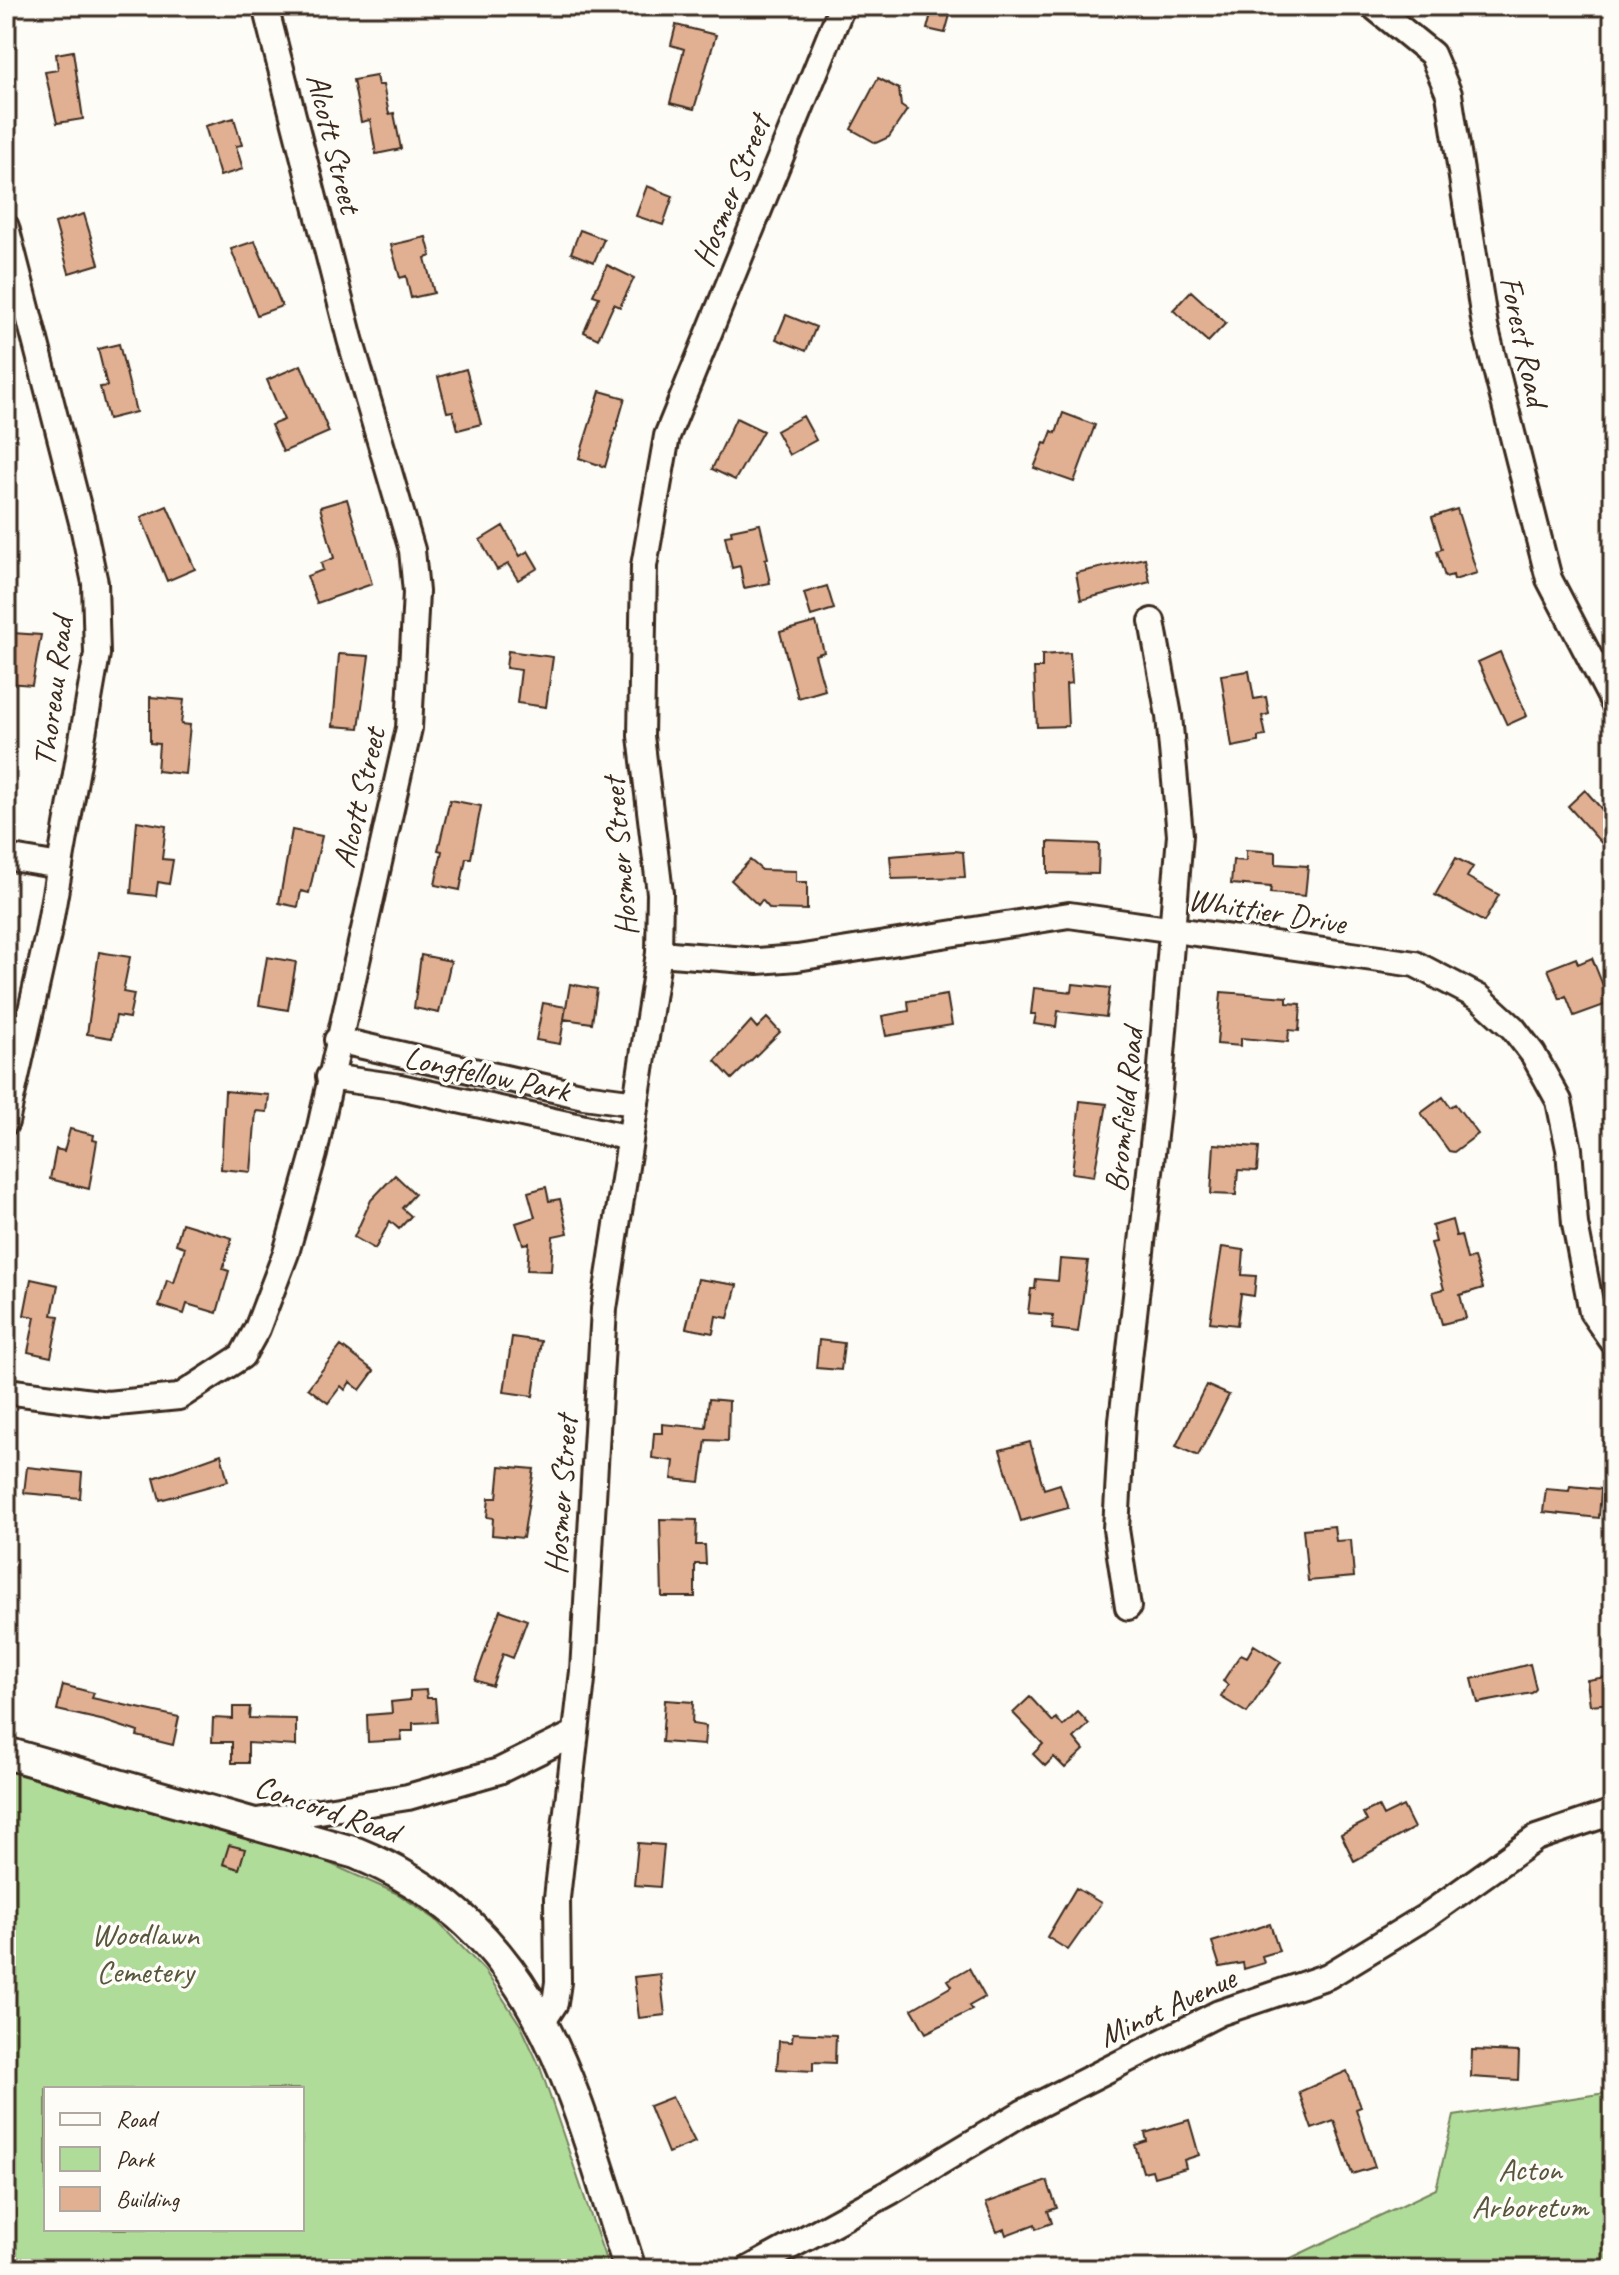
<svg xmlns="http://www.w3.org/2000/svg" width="1619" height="2275" font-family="Caveat,sans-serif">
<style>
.green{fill:#b0dc9a;stroke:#76835c;stroke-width:2;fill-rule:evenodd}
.building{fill:#e1b093;stroke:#3b2a1e;stroke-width:2}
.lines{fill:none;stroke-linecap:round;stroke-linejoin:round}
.minor-casing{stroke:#3b2a1e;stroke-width:30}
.tertiary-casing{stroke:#3b2a1e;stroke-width:36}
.minor{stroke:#fdfcf7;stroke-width:24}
.tertiary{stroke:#fdfcf7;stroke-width:30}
.labels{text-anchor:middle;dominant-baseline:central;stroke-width:7;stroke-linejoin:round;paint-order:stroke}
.street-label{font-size:32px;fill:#3b2a1e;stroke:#fdfcf7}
.park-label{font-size:32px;fill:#58563d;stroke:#fdfcf7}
</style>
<rect width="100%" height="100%" fill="#fdfcf7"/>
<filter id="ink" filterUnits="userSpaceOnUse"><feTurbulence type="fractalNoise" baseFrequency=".0125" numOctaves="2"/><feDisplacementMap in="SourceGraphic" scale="16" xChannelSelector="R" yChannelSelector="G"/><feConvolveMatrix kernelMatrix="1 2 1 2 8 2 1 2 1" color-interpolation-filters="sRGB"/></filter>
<g filter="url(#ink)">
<path class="green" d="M6,1771L322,1860L398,1894L435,1919L485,1971L521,2026L540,2067L609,2269H6ZM46,2089H302V2229H46Z
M1613,2092V2269H1268L1436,2189L1454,2116Z"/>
<path class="building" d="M932,10L950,15L945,33L927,29Z
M676,25L716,35L694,109L670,103L684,49L671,45Z
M73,51L83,119L57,123L45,72L58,70L56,54Z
M376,76L378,85H383L389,114L394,113L401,149L376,154L370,120L361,122L353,80Z
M878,78L899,89L901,106L907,110L889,137L876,143L851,129Z
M234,118L242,145L236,146L243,169L220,176L205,126Z
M647,186L673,196L663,225L636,216Z
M84,214L99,264L69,273L55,223Z
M580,230L604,239L594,262L571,253Z
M426,237L431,256L425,258L434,293L411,298L406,276L400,278L391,245Z
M255,241L282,306L257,315L231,249Z
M607,265L634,278L620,307L614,304L598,339L584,332L599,297L593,295Z
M1191,291L1226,323L1208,342L1173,310Z
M786,315L816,327L806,351L776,339Z
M119,344L136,412L108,419L100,387L107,386L98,349Z
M301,365L329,432L283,452L271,425L284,420L267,380Z
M466,369L481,424L458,430L453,411L447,412L438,377Z
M600,391L625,398L605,467L579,458Z
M1063,413L1095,425L1074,482L1034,468L1044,443L1047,444L1052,431L1056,433Z
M803,416L816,440L789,455L776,431Z
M736,418L763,431L735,480L712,469Z
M347,499L372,584L317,603L307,576L323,570L321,563L334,558L320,507Z
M167,506L195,569L167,581L141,517Z
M1457,509L1477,573L1454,580L1453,575L1445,577L1437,551L1442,549L1432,517Z
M760,524L768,558L765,559L770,583L744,588L740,566L732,568L725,536L732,535L731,530Z
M503,526L520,556L528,551L538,568L518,580L508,564L497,570L480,540Z
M1145,558L1150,582L1081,600L1076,573Z
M827,586L834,609L811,616L804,593Z
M816,622L824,652L815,655L825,690L798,698L780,632Z
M12,633L41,635L32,685L8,683Z
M508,651L553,657L546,707L517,703L521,670L506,668Z
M1500,652L1527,716L1507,725L1478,662Z
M1070,653L1072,683L1066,684L1068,726L1037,727L1034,668H1042V655Z
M339,654L369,656L359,728L333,726Z
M1249,671L1254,699L1266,697L1269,714L1262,716L1266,736L1258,737V742L1232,747L1221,675Z
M150,697L184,700L181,724L190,725L185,774L157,771L159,744L150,743Z
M1585,790L1613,822V856L1568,806Z
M450,800L481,806L471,858H466L460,890L435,885L442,851L438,850Z
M137,821L166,826L162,859L173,860L169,884L158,882L156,896L131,893Z
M292,830L322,836L309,893L301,891L298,907L279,903Z
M1048,842L1099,844L1098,874L1048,873Z
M1246,850L1276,852V864L1308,866L1305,896L1270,893L1271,887L1231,884L1233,860L1246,861Z
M955,851L963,852L965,877L892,879L890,856Z
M1456,858L1473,867L1467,877L1499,895L1484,922L1435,895Z
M750,860L762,870L796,871V882H807V910L770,909L762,900L758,905L731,880Z
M99,952L130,957L123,992L134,994L129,1018L116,1016L112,1038L87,1034Z
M421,955L451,961L439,1013L414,1008Z
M267,957L296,962L288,1010L259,1005Z
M1576,958L1578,964L1592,958L1610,1003L1574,1016L1566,996L1560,999L1548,969Z
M570,984L597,989L592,1023L564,1019Z
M1073,984L1110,988L1106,1017L1058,1011L1056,1027L1034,1024L1036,1014H1031L1034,988L1072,992Z
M1221,992L1287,997V1003L1301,1004L1299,1031L1289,1030L1288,1042L1241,1038V1046L1217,1044Z
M947,995L952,1025L886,1036L882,1016L909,1011L908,1001Z
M543,1003L566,1007L560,1044L536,1040Z
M767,1018L780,1032L732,1079L715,1061L751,1021L757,1028Z
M225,1091L269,1095L267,1112L256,1111L251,1172L221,1169Z
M1443,1097L1450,1107L1455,1104L1478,1134L1454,1152L1449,1151L1421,1113Z
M1080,1101L1107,1104L1094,1176L1072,1173Z
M70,1129L94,1135L93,1140L97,1141L89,1189L50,1179L56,1149L64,1151Z
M1214,1144L1259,1147L1257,1171L1238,1170L1236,1195L1211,1194Z
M395,1175L415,1194L402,1208L411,1216L399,1229L390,1221L375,1249L354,1237L371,1200Z
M546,1187L549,1201L560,1199L568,1233L553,1236L551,1271L527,1270L529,1243L523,1244L516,1223L535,1217L528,1192Z
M1452,1220L1456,1236L1461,1235L1467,1259L1474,1258L1483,1288L1460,1295L1466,1318L1442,1324L1433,1292L1444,1289L1431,1243L1436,1242L1432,1226Z
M182,1223L232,1238L223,1269L229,1271L217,1313L187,1304L184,1314L159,1306L167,1280L174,1283L185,1247L176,1244Z
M1222,1247L1244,1250L1242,1275L1256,1276L1254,1296L1241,1294L1237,1325L1210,1322Z
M1060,1259L1088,1261L1078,1332L1052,1329L1053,1315L1028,1313L1031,1289H1035L1036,1279L1058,1281Z
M31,1279L58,1285L52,1315L59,1316L51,1357L28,1352L35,1317L24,1315Z
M698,1279L737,1285L728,1318L716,1316L713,1333L686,1328Z
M512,1337L541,1341L533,1396L504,1392Z
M819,1340L844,1343L841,1370L816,1368Z
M341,1346L374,1371L360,1390L350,1382L345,1390L341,1386L328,1403L308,1388Z
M1206,1385L1229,1395L1198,1456L1176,1446Z
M709,1399L729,1401L728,1441L706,1440L700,1482L672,1479L674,1461L652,1458L654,1433H662V1424L706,1428Z
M1030,1442L1044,1489L1060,1484L1068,1508L1021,1521L1000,1450Z
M221,1454L228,1481L160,1500L154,1478Z
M500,1466L534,1469L523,1538L492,1535L493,1518L487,1517L489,1498H497Z
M27,1467L82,1473L80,1498L24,1493Z
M1570,1486L1601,1489L1599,1518L1543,1512L1546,1489L1569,1491Z
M660,1519L697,1520L696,1545H705L706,1564H695V1597H662Z
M1334,1526L1336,1541L1351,1540L1354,1577L1308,1581L1303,1529Z
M500,1610L527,1620L513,1658L503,1654L492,1686L475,1680Z
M1254,1645L1281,1662L1247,1713L1221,1697L1228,1685L1223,1681L1234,1664L1241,1654L1247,1657Z
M1530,1664L1536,1689L1532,1693L1478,1703L1472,1679Z
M1613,1676V1703L1590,1705L1587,1680Z
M63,1685L94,1693L92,1698L179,1717L173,1745L137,1736L138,1732L105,1721L57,1710Z
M426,1690L427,1698H435L437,1722L413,1723V1731H401L402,1740L368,1742L367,1715L392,1713L391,1702L410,1700V1691Z
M1030,1697L1053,1722L1056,1718L1063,1726L1078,1712L1089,1724L1074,1738L1084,1750L1065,1768L1054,1757L1045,1766L1033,1754L1043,1744L1013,1713Z
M665,1700L693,1702L692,1724L706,1726L704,1745L662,1742Z
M233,1707H250L249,1718L296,1719V1746L248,1743V1763H232V1742H212L213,1718L233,1719Z
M1378,1806L1383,1816L1403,1806L1414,1828L1354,1861L1341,1834L1367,1821L1363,1813Z
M638,1843L664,1845L660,1887L634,1885Z
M229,1845L245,1849L239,1869L223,1864Z
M1076,1888L1101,1903L1068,1950L1047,1937Z
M1270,1924L1279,1951L1262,1956L1264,1963L1244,1969L1243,1963L1220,1967L1212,1942Z
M969,1968L985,1997L969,2006L972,2010L926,2033L912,2009L952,1986L948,1980Z
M660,1974L665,2015L639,2018L634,1977Z
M793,2033L836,2035L835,2063L813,2062V2071L777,2069L779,2041L792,2042Z
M1472,2050L1519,2052L1518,2080L1471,2077Z
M1347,2071L1361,2107L1356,2109L1375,2167L1352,2174L1334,2121L1312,2129L1299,2092Z
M672,2097L695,2142L668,2153L649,2106Z
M1189,2120L1199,2155L1184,2160L1186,2168L1154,2177L1152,2170L1143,2172L1135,2145L1147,2141L1145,2133Z
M1047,2181L1057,2208L1048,2211L1052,2223L1036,2229L1035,2224L1006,2235L1004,2229L997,2232L986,2203Z"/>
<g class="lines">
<g class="minor-casing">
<path id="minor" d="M1373,6L1432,54L1449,94L1485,326L1549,579L1613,702
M6,227L83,526L95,583L97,654L48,934L6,1122
M6,857L60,866
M659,953L758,961L797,958L1069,915L1415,964L1480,998L1513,1028L1533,1054L1559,1101L1569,1149L1575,1224L1592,1312L1613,1342
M337,1040L584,1096L636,1103
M329,1077L400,1087L630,1138
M6,1391L107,1404L179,1397L242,1356L257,1329L286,1253L314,1154L409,728L416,592L412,550L350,339L265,6
M1128,1607L1116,1529L1122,1421L1159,1091L1180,835L1169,716L1152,621
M257,1821L408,1797L499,1771L576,1733
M542,2023L555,2003L558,1982L557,1898L583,1671L604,1309L659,953L660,893L641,736L644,566L667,436L842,6
M749,2269L892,2191L1022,2113L1219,2013L1328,1976L1425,1917L1536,1838L1613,1812"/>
</g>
<g class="tertiary-casing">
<path id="tertiary" d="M6,1753L356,1853C545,1930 573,2095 630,2269"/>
</g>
<use href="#minor" class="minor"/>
<use href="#tertiary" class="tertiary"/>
</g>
</g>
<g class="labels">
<g class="street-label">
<text transform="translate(334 143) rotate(76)">Alcott Street</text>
<text transform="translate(731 191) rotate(-68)">Hosmer Street</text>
<text transform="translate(1524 341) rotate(78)">Forest Road</text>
<text transform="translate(53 692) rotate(-83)">Thoreau Road</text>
<text transform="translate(359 798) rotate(-77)">Alcott Street</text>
<text transform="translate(620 857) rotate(-95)">Hosmer Street</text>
<text transform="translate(1267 911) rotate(9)">Whittier Drive</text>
<text transform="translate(487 1074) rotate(12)">Longfellow Park</text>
<text transform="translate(1124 1110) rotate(-84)">Bromfield Road</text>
<text transform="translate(561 1495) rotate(-86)">Hosmer Street</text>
<text transform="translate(327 1809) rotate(19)">Concord Road</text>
<text transform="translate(1167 2007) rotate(-25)">Minot Avenue</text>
</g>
<g class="park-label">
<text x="145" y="1934">Woodlawn<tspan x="145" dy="37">Cemetery</tspan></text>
<text x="1530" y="2169">Acton<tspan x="1530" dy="37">Arboretum</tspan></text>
</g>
</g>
<rect width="1619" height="2275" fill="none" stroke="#fdfcf7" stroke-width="32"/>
<rect x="16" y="16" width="1587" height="2243" fill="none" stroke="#3b2a1e" stroke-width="3" filter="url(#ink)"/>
<rect x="44" y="2087" width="260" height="144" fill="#fdfcf7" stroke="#afa8a0" stroke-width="2"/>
<rect x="60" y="2113" width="40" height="12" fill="#fdfcf7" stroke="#afa8a0" stroke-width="2"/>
<text x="116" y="2127" font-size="24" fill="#3b2a1e">Road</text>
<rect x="60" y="2147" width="40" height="24" fill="#b0dc9a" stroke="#afa8a0" stroke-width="2"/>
<text x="116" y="2167" font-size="24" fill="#3b2a1e">Park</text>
<rect x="60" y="2187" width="40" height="24" fill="#e1b093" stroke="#afa8a0" stroke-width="2"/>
<text x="116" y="2207" font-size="24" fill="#3b2a1e">Building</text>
</svg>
